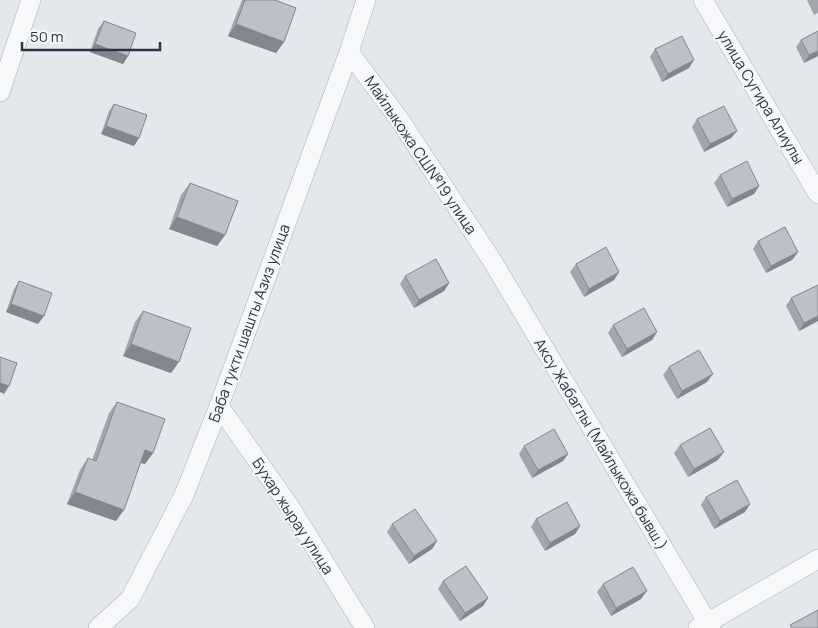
<svg xmlns="http://www.w3.org/2000/svg" width="818" height="628" font-family="Manrope,sans-serif">
<style>
.lines{fill:none;stroke-linecap:round;stroke-linejoin:round}
.minor-casing{stroke:#a9aeb7;stroke-width:20}
.minor{stroke:#f7f8fa;stroke-width:19}
.wall{fill:#a1a5ae}
.shaded-wall{fill:#83868d}
.building{fill:#bbc0ca;stroke:#83868d}
.labels{text-anchor:middle;dominant-baseline:central;stroke-width:4;stroke-linejoin:round;paint-order:stroke}
.street-label{font-size:15px;fill:#2b3445;stroke:#f4f6f9}
</style>
<rect width="100%" height="100%" fill="#e4e7ec"/>
<g class="lines">
<g class="minor-casing">
<path id="minor" d="M703,0L818,194
M349,52L399,119L491,259L711,628
M0,92L31,0
M219,406L290,507L365,628
M98,628L130,599L184,495L219,406L349,52L366,0
M698,628L818,559"/>
</g>
<use href="#minor" class="minor"/>
</g>
<path class="wall" d="M242,0H275L284,42L276,53L228,36Z
M807,0H818V13L814,15Z
M104,21L128,56L123,64L90,52L98,29Z
M818,31V56L804,63L796,47L801,40Z
M655,49L689,68L662,82L650,57Z
M114,104L139,138L134,146L101,134L109,111Z
M697,119L737,131L731,138L704,152L692,127Z
M720,175L759,186L754,194L727,207L714,183Z
M190,183L225,235L217,246L169,229L181,195Z
M758,241L798,252L792,260L766,273L753,249Z
M576,264L619,272L614,280L584,297L570,272Z
M405,276L449,283L444,291L414,308L400,284Z
M19,281L38,324L6,312L14,289Z
M791,298L818,321L799,331L786,306Z
M143,311L171,373L123,356L135,322Z
M613,325L657,332L652,340L622,357L608,333Z
M669,367L707,382L677,399L663,375Z
M117,402L153,453L145,464L141,463L116,521L67,504L80,470L88,458L92,460L109,413Z
M680,445L718,460L688,477L674,453Z
M524,446L568,454L563,461L532,478L519,454Z
M706,497L745,512L714,529L701,505Z
M536,519L580,526L575,534L545,551L531,527Z
M392,524L437,541L432,549L409,564L387,532Z
M443,581L488,598L483,606L460,621L438,589Z
M603,584L641,599L611,616L597,592Z"/>
<path class="shaded-wall" d="M236,24L284,42L276,53L228,36Z
M95,44L128,56L123,64L90,52Z
M818,51V56L804,63L809,55Z
M694,60L689,68L662,82L668,74Z
M106,126L139,138L134,146L101,134Z
M737,131L731,138L704,152L710,144Z
M759,186L754,194L727,207L732,199Z
M177,217L225,235L217,246L169,229Z
M798,252L792,260L766,273L771,266Z
M619,272L614,280L584,297L589,289Z
M449,283L444,291L414,308L419,300Z
M11,304L44,316L38,324L6,312Z
M818,316V321L799,331L804,323Z
M657,332L652,340L622,357L627,349Z
M131,344L179,362L171,373L123,356Z
M713,374L707,382L677,399L682,391Z
M0,383L9,386L4,394L0,392Z
M145,450L153,453L145,464L137,462Z
M724,452L718,460L688,477L694,469Z
M568,454L563,461L532,478L538,470Z
M75,492L124,510L116,521L67,504Z
M750,504L745,512L714,529L720,521Z
M580,526L575,534L545,551L550,543Z
M437,541L432,549L409,564L414,556Z
M647,591L641,599L611,616L616,608Z
M488,598L483,606L460,621L465,613Z"/>
<path class="building" d="M245,0H275L296,8L284,42L236,24Z
M104,21L136,33L128,56L95,44Z
M818,31V51L809,55L801,40Z
M682,36L694,60L668,74L655,49Z
M114,104L147,115L139,138L106,126Z
M724,106L737,131L710,144L697,119Z
M747,161L759,186L732,199L720,175Z
M190,183L238,201L225,235L177,217Z
M785,227L798,252L771,266L758,241Z
M606,247L619,272L589,289L576,264Z
M436,259L449,283L419,300L405,276Z
M19,281L52,293L44,316L11,304Z
M818,285V316L804,323L791,298Z
M644,308L657,332L627,349L613,325Z
M143,311L191,328L179,362L131,344Z
M699,350L713,374L682,391L669,367Z
M0,357L17,363L9,386L0,383Z
M117,402L165,419L153,453L145,450L124,510L75,492L88,458L96,461Z
M710,428L724,452L694,469L680,445Z
M554,429L568,454L538,470L524,446Z
M737,480L750,504L720,521L706,497Z
M567,502L580,526L550,543L536,519Z
M415,509L437,541L414,556L392,524Z
M466,566L488,598L465,613L443,581Z
M633,567L647,591L616,608L603,584Z
M818,610V628H792L790,625Z"/>
<g class="labels">
<g class="street-label">
<text transform="translate(761 97) rotate(59)">улица Сугира Алиулы</text>
<text transform="translate(421 155) rotate(56)">Майлыкожа СШ№19 улица</text>
<text transform="translate(249 323) rotate(-70)">Баба тукти шашты Азиз улица</text>
<text transform="translate(601 444) rotate(59)">Аксу Жабаглы (Майлыкожа бывш.)</text>
<text transform="translate(293 516) rotate(57)">Бухар жырау улица</text>
</g>
</g>
<path d="M22 42v8h138v-8" fill="none" stroke="#2b3445" stroke-width="2.5"/>
<text x="30" y="42" font-size="15" fill="#2b3445" stroke="#f4f6f9" stroke-width="4" paint-order="stroke">50 m</text>
</svg>
